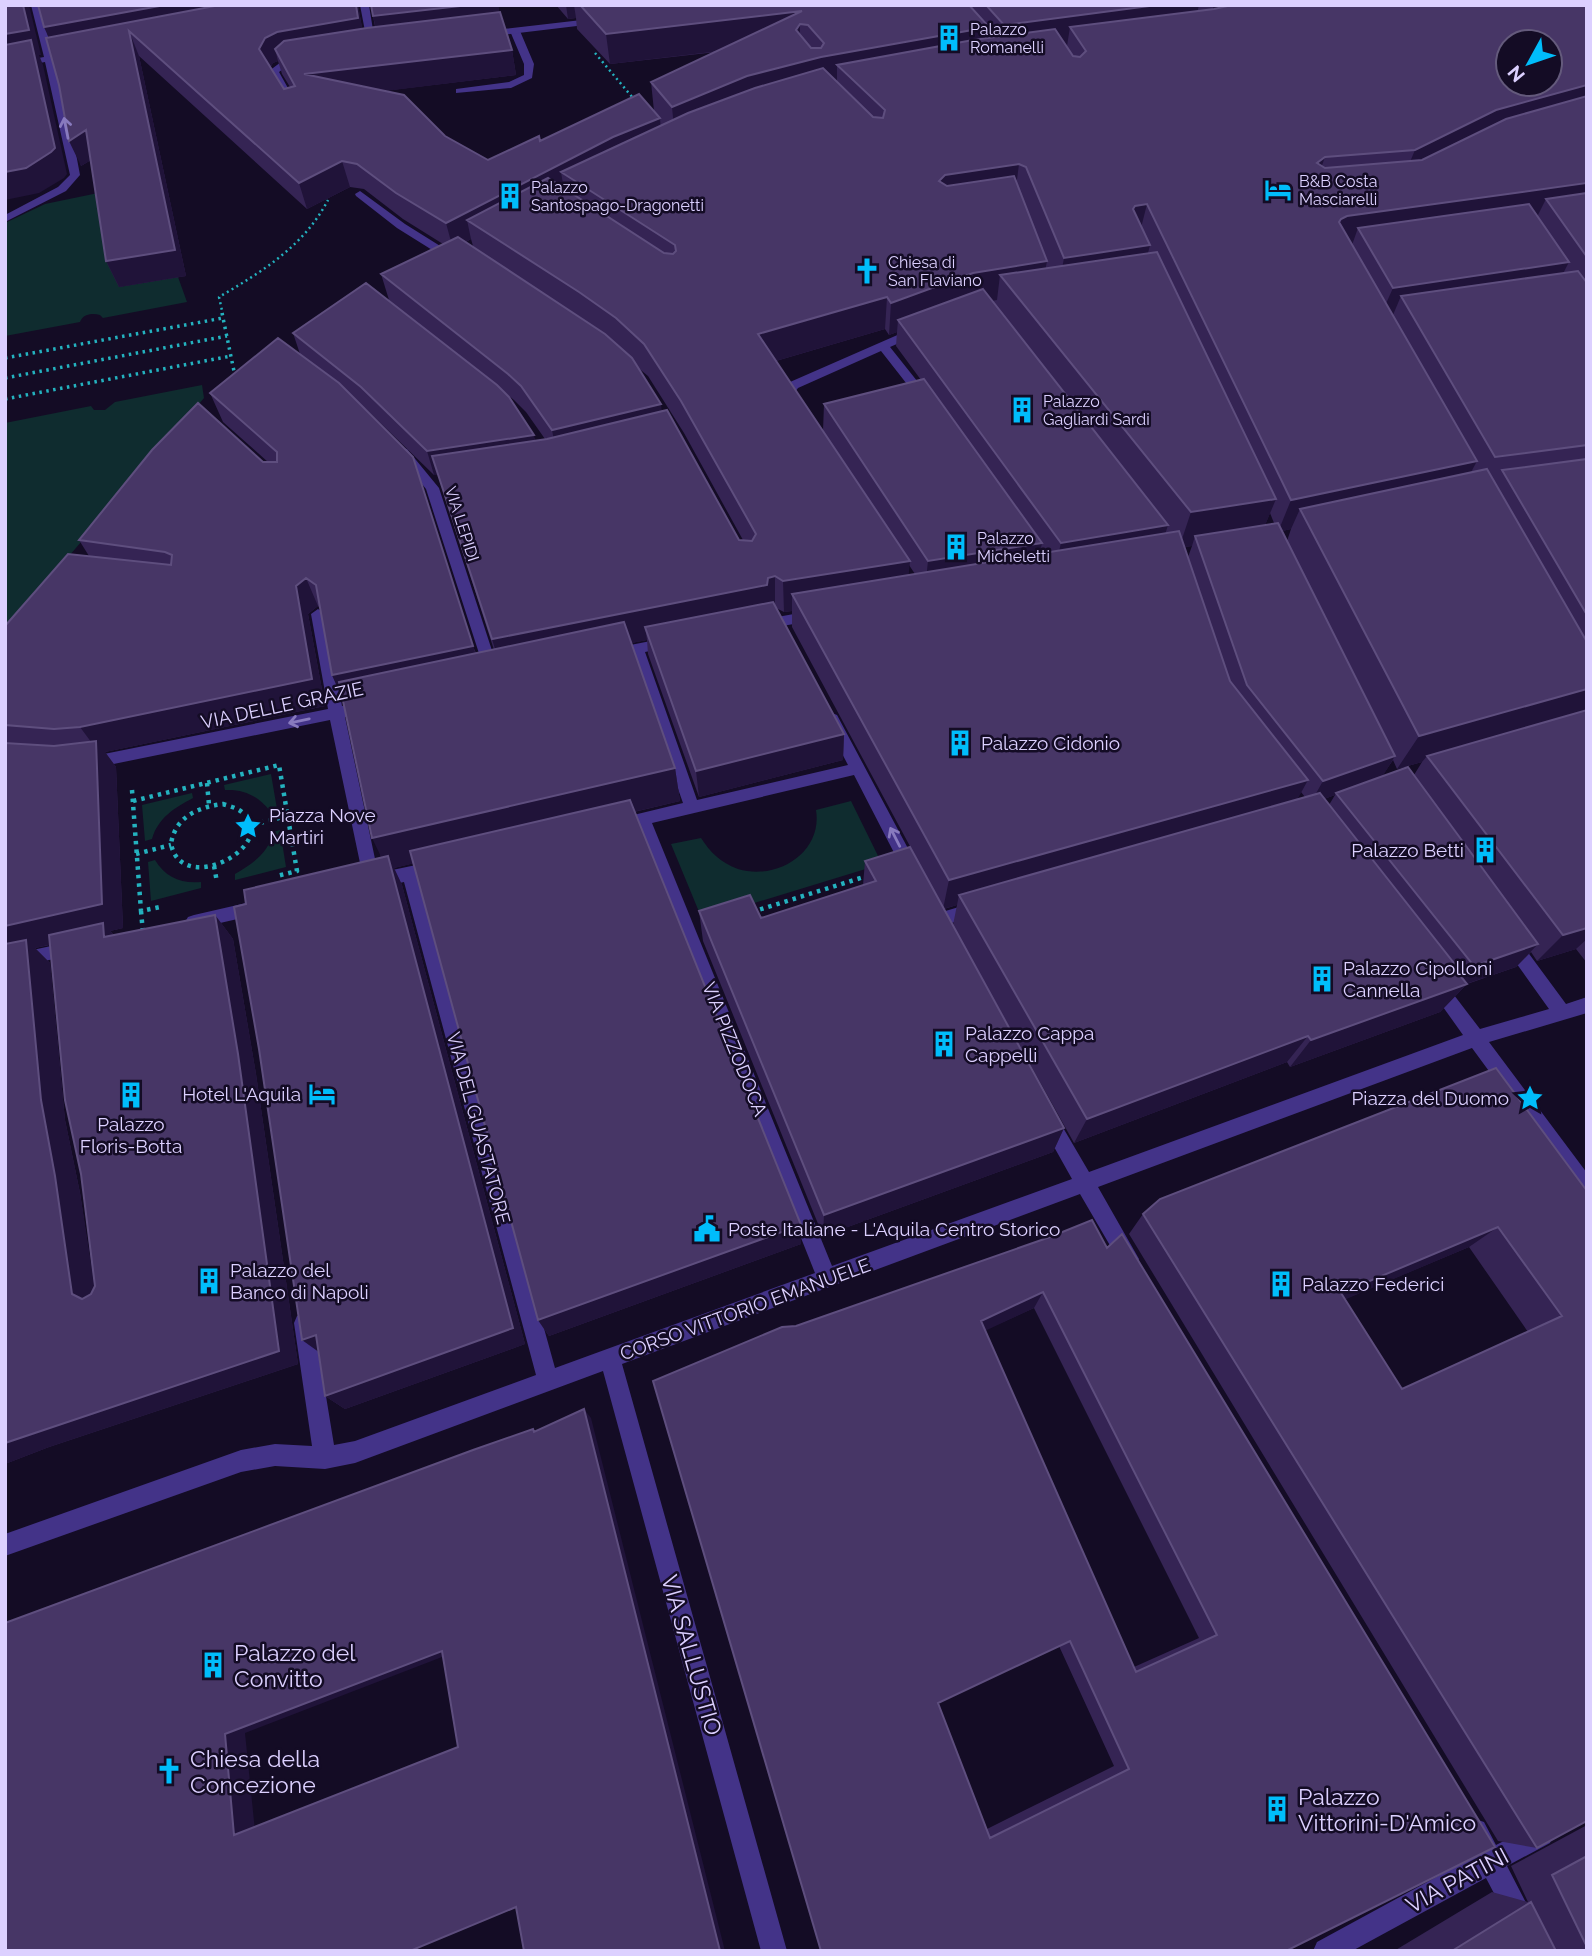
<svg xmlns="http://www.w3.org/2000/svg" width="1592" height="1956" font-family="Raleway,sans-serif">
<style>
.green{fill:#0f2c2f}
.lines{fill:none;stroke-linecap:round;stroke-linejoin:round}
.path-far2{stroke:#24b2bf;stroke-width:2.5;stroke-dasharray:2 3.5;stroke-linecap:butt}
.path-far1{stroke:#24b2bf;stroke-width:3.5;stroke-dasharray:2.5 4.5;stroke-linecap:butt}
.path{stroke:#24b2bf;stroke-width:4.5;stroke-dasharray:3.5 5;stroke-linecap:butt}
.lane{fill:#433388;fill-rule:evenodd}
.street{fill:#433388;fill-rule:evenodd}
.wall{fill:#352454;fill-rule:evenodd}
.shaded-wall{fill:#201339}
.building{fill:#473666;stroke:#5e4e7e;stroke-width:2;fill-rule:evenodd}
.oneway{stroke:#887abe}
.labels{text-anchor:middle;dominant-baseline:central;stroke-width:5;stroke-linejoin:round;paint-order:stroke}
.far-poi-label{font-size:16px;fill:#dcd0ff;stroke:#140c25;text-anchor:start}
.far-street-label{font-size:16px;fill:#dcd0ff;stroke:#140c25}
.street-label{font-size:19px;fill:#dcd0ff;stroke:#140c25}
.poi-label{font-size:19px;fill:#dcd0ff;stroke:#140c25;text-anchor:start}
.near-poi-label{font-size:23px;fill:#dcd0ff;stroke:#140c25;text-anchor:start}
.near-street-label{font-size:23px;fill:#dcd0ff;stroke:#140c25}
</style>
<rect width="100%" height="100%" fill="#140c25"/>
<path class="green" d="M103,192L119,287L178,277L187,302L103,318L100,315C92,313 83,314 80,322L5,336V223L45,204Z
M202,385L204,398L5,631V423L91,406L94,410H105L115,402Z
M271,774L277,809L270,811C258,796 244,789 225,790L224,785Z
M192,793L193,798C174,808 158,818 152,839L145,841L142,805Z
M851,801L882,864L702,919L671,844L701,838C710,852 721,863 738,869C776,881 823,853 816,810Z
M280,830L286,867L235,880V874C252,864 269,853 273,832Z
M155,860C165,877 181,884 201,882V888L151,901L148,862Z"/>
<g class="lines">
<path class="path-far2" d="M595,53L633,98
M223,315L219,297C263,271 304,246 328,200"/>
<path class="path-far1" d="M222,313L235,376
M5,358L223,318
M5,378L227,336
M5,399L231,356"/>
<path class="path" d="M207,783L209,805
M132,790L141,911L160,907
M133,801L279,765L297,871L277,876
M223,804C229,806 238,808 243,813C280,845 182,898 171,844C175,817 198,807 223,804Z
M252,825L287,816
M136,854L171,845
M214,866L217,882
M141,911L143,933
M752,912L867,876"/>
<path class="lane" d="M515,28L520,31L534,64L532,78L511,88L456,93V89L509,82L524,75V64L510,31Z"/>
<path class="street" d="M31,5H40L53,55L75,51L80,54L54,61L68,111L80,175L66,191L5,222V215L58,187L70,175L45,62L5,70V64L44,57Z
M360,5H369L376,49L368,47Z
M599,18L602,19V23L485,37L480,34L485,31Z
M301,57L306,60L304,62L287,66L279,72L298,106L293,109L288,106L269,71L281,62Z
M360,191L405,224L453,254V258H445L397,228L356,196L355,194Z
M918,326L922,327V333L890,347L929,396V402H921L881,351L798,388L795,392L804,407L802,410H794L783,392L790,382Z
M402,448L407,449L439,488L499,672L497,676H487L485,672L426,489L396,452Z
M318,609L325,614L342,706L367,701L375,707L372,711L345,717L378,873L440,860L446,862L448,867L446,872L419,878L555,1368L815,1273L637,827L617,831L609,825L617,819L683,803L631,655L605,658L603,654L605,650L671,637L676,638L678,642L676,646L645,652L697,800L848,765L824,719L832,713L837,715L920,871L918,876H906L854,775L652,823L832,1266L1072,1179L1039,1120L1041,1114L1048,1111L1055,1114L1089,1172L1463,1035L1426,983L1429,978L1435,975L1441,978L1480,1029L1549,1009L1504,946L1501,941L1504,936L1510,934L1516,936L1566,1004L1587,997V1013L1489,1042L1587,1173V1198L1580,1195L1472,1048L1098,1187L1139,1259L1136,1266L1129,1269L1122,1266L1080,1194L622,1364L787,1951H761L603,1371L355,1463L325,1469L275,1466L241,1472L5,1556V1534L241,1450L275,1444L312,1446L294,1323L297,1316L304,1313L311,1316L314,1323L334,1445L355,1441L536,1375L404,882L372,889L366,887L364,882L330,720L89,769L81,763L89,757L328,709L311,614Z
M816,610L823,615L821,619L761,630L754,625L761,620Z
M259,900L265,902L267,907L265,912L259,914L194,929L188,927L185,922L188,917L194,915Z
M979,901L985,903L987,908L985,913L938,927L932,925L930,920L932,915Z
M74,941L80,943L83,948L80,953L5,970V956Z
M1475,1819L1484,1822L1496,1845L1541,1822L1550,1825L1553,1834L1550,1843L1507,1866L1551,1951H1524L1486,1878L1352,1951H1313L1317,1942L1475,1856L1463,1831L1466,1822Z"/>
</g>
<path class="wall" d="M358,5L362,28L375,27L371,5H498L499,13L512,50L516,75L383,91L445,136L488,160L540,141L654,111L651,82L716,52L610,64L577,29L576,18L568,19L556,5H1587V963L1576,949L1537,961L1531,952L1516,967L1467,984L1440,1012L1290,1067L1287,1062L1074,1143L973,962L1064,1128L1053,1152L823,1236L703,941L699,911L761,918L863,885L865,861L919,863L792,627V611L784,612L776,608L844,734L843,760L699,797L648,654L647,640L631,643L675,768L680,801L634,812L801,1244L549,1336L538,1320L414,863L394,868L402,885L525,1344L345,1409L325,1396L246,904L381,857L343,700L332,675L320,608L318,606L308,614L325,706L105,752L116,767L123,928L110,931L114,935L215,915L233,939L256,1074L298,1364L49,1447L5,1464V626L89,556L79,540L263,462H268L223,422L210,393L300,354L293,333L389,300L381,274L443,244L403,219L364,189L350,187L307,209L139,56L186,276L119,287L106,261L91,160L81,166L59,85L48,38ZM278,61L282,74L290,87L284,89L270,68L273,63ZM471,239L473,246L466,242ZM885,329L889,335L897,332L896,346L921,380L824,404L823,431L776,361ZM636,366L648,376L684,433L743,540H739L662,411ZM502,390L514,400L526,412L545,439L536,441ZM365,408L434,475H438L494,650L476,653ZM1270,513L1274,523L1265,525ZM1291,529L1287,541L1282,531ZM1192,546L1188,557L1185,547ZM909,565L915,574L908,575ZM1393,760L1397,769L1422,762L1414,775L1382,776ZM1301,792L1305,797L1297,799ZM1335,795L1329,805L1324,799ZM957,905L953,925L944,909ZM50,945L81,1174L94,1287L80,1193L65,1120L50,963L35,948Z
M1587,1191L1537,1848L1498,1841L1129,1234L1143,1214ZM1469,1247L1528,1332L1402,1389L1345,1299Z
M1107,1248L1495,1847L821,1951L796,1326ZM1034,1308L1199,1638L1134,1667L985,1330ZM1059,1646L1114,1766L987,1829L938,1703Z
M1587,1825V1951H1394L1492,1892L1528,1902L1511,1866Z"/>
<path class="shaded-wall" d="M23,5H29L41,55H39L43,65L67,174L64,178L39,193L5,200V34Z
M165,5H308L129,31L139,56L186,276L119,287L106,261L175,250L55,52L44,27Z
M356,5H358L365,43L275,49L278,61L273,63L267,74L259,49L265,38L277,32Z
M469,5H498L502,27L379,41L373,16Z
M566,5H574L576,18L568,19Z
M1157,5H1199L1193,30L1070,27L1067,46L1000,55L1004,25Z
M1214,5H1319L1209,28Z
M802,11L800,24V54L796,42L610,64L606,34Z
M989,27L985,57L837,65V84L675,138L672,107L747,76L821,57Z
M512,50L516,75L312,100L304,74Z
M1587,85V112L1402,181L1415,150L1496,110Z
M660,118L662,144L561,172L564,190L467,220L471,239L453,249L446,223L613,137Z
M86,130L98,156L81,166L69,141Z
M1325,157L1314,188L1317,163Z
M342,161L350,187L307,209L299,183Z
M1019,164L1015,195L942,207L939,181L945,175Z
M1587,183V212L1546,199L1536,219L1358,228L1352,245L1336,247L1341,219L1347,216Z
M1147,204L1139,236L1133,209L1135,206Z
M1150,245L1142,277L1058,290L1064,258Z
M1047,261L1041,293L1000,275L997,300L969,305L898,320L897,332L889,335L891,303L973,273Z
M1569,262L1554,291L1401,296L1393,315L1380,317L1393,288Z
M887,297L885,329L759,366L758,334Z
M661,404L664,430L557,456L552,430Z
M534,435L539,459L432,456L438,475H434L427,451Z
M1477,461L1460,493L1300,509L1291,529L1278,532L1291,500Z
M1276,499L1261,535L1195,536L1192,546L1179,548L1191,512Z
M1168,525L1160,551L1055,568L1061,543Z
M1042,543L1036,571L925,589L928,561Z
M910,561L907,592L792,594V611L784,612L783,581Z
M775,576V607L645,627L647,640L501,669L492,639Z
M306,578L318,606L308,614L325,706L105,752L116,767L123,928L110,931L124,947L104,937V932L35,948L50,963L65,1120L80,1193L98,1309L72,1294L5,955V926L97,750L80,727L296,586Z
M473,646L482,673L344,702L332,675Z
M1587,689V711L1427,756L1422,762L1397,769L1419,736Z
M844,734L843,760L699,797L696,771Z
M1395,756L1381,779L1336,793L1335,795L1310,804L1323,781Z
M675,768L680,801L394,868L402,885L525,1344L345,1409L325,1396L387,869L372,838Z
M1308,780L1291,811L959,895L957,905L943,909L949,880Z
M215,915L233,939L256,1074L298,1364L49,1447L5,1464V1443L279,1351Z
M1587,928V939L1576,949L1537,961L1563,935Z
M1538,944L1516,967L1454,988L1474,966Z
M1467,984L1440,1012L1290,1067L1311,1040Z
M1308,1036L1287,1062L1074,1143L1087,1119Z
M1064,1128L1053,1152L823,1236L824,1215Z
M801,1225V1244L549,1336L538,1320Z
M1498,1227L1469,1247L1318,1311L1341,1293Z
M1043,1292L1034,1308L974,1336L981,1321Z
M316,1335L323,1355L302,1340Z
M584,1409L591,1418L725,1951H720Z
M442,1651L455,1652L245,1733L255,1831L234,1835L225,1734Z"/>
<path class="building" d="M5,5H23L29,30L5,34Z
M38,5H165L44,27Z
M220,5H356L358,18L277,32L265,38L259,49L284,89L295,86L275,49L284,41L367,28L500,12L512,50L304,74L404,95L445,136L488,160L539,136L540,141L639,94L660,118L613,137L446,223L396,193L357,164L342,161L299,183L129,31L175,250L106,261L86,130L69,141L59,85L46,38Z
M371,5H469L373,16Z
M580,5H969L989,27L821,57L747,76L672,107L651,82L802,11L606,34ZM800,24L808,25L824,43L821,48H811L796,30Z
M986,5H1157L1004,25Z
M1232,5H1587V85L1496,110L1415,150L1325,157L1317,163L1325,168L1422,160L1506,119L1587,96V183L1347,216L1341,219L1339,222L1477,461L1291,500L1147,204L1135,206L1133,209L1150,245L1064,258L1026,167L1019,164L945,175L939,181L947,186L1014,176L1047,261L973,273L891,303L887,297L758,334L910,561L783,581L775,576L768,578L767,585L492,639L432,456L547,439L667,410L739,540L752,541L756,534L681,401L644,344L616,318L579,292L467,220L548,178L664,253L673,254L676,251L675,245L561,172L688,113L755,88L823,68L873,117L883,118L885,110L837,65L973,40L1055,29L1073,56L1080,57L1086,51L1070,27L1214,9ZM1508,42H1550V84H1508Z
M31,40L55,148L51,152L26,168L5,172V45Z
M1587,193V257L1546,199Z
M1529,204L1569,262L1393,288L1358,228Z
M458,237L605,334L632,358L661,404L552,430L521,386L508,374L381,274Z
M1157,252L1276,499L1191,512L1000,275Z
M1578,271L1587,283V445L1495,457L1401,296Z
M366,283L497,385L509,397L534,435L427,451L361,387L293,333Z
M983,289L1168,525L1061,543L898,320Z
M278,338L339,383L413,457L473,646L332,675L316,585L306,578L296,586L312,679L80,727L54,729L5,725V626L68,554L171,565L172,555L165,552L79,540L152,450L198,403L263,462H277V452L210,393Z
M924,379L1042,543L928,561L824,404Z
M1587,459V615L1502,470Z
M1487,469L1587,642V689L1419,736L1300,509Z
M1278,523L1395,756L1323,781L1247,685L1195,536Z
M1179,531L1230,681L1308,780L949,880L792,594Z
M773,602L844,734L696,771L645,627Z
M624,622L675,768L372,838L339,682Z
M1587,710V928L1563,935L1427,756Z
M96,741L102,904L5,926V743L54,746Z
M1408,767L1538,944L1474,966L1336,793Z
M1320,793L1457,967L1454,968L1467,984L1311,1040L1308,1036L1087,1119L959,895Z
M630,800L801,1225L538,1320L410,851Z
M910,847L1064,1128L824,1215L699,911L750,895L761,918L876,881L865,861Z
M388,856L513,1328L325,1396L316,1335L302,1340L259,1049L234,907L246,904L244,890Z
M215,915L238,1054L279,1351L5,1443V944L26,940L41,1100L55,1176L72,1294L82,1299L91,1294L95,1286L81,1174L65,1100L49,935L103,923L104,937Z
M1496,1068L1587,1191V1821L1537,1848L1143,1214L1160,1199ZM1498,1227L1562,1316L1402,1389L1341,1293Z
M1092,1220L1107,1248L1122,1234L1495,1847L1286,1951H821L653,1381L782,1327L796,1326L1050,1237ZM1043,1292L1217,1635L1136,1672L981,1321ZM1070,1641L1129,1769L990,1838L938,1703Z
M584,1409L720,1951H524L516,1907L410,1951H5V1623L473,1450L533,1429L534,1432ZM442,1651L458,1747L234,1835L225,1734Z
M1587,1856V1947L1552,1875Z
M1531,1902L1556,1951H1452Z"/>
<defs><path id="oneway-shaft" d="M-6 0H5M1.5-3L5.5 0L1.5 3" fill="none" stroke-width="1.6" stroke-linecap="round" stroke-linejoin="round" transform="scale(1.75)"/></defs>
<g class="oneway">
<use href="#oneway-shaft" transform="translate(66 128) rotate(-101)"/>
<use href="#oneway-shaft" transform="translate(299 721) rotate(168)"/>
<use href="#oneway-shaft" transform="translate(895 837) rotate(-117)"/>
</g>
<defs>
<g id="building-bare" transform="scale(2.1)"><path d="M-4-6H4V6H1V3H-1V6H-4ZM-2.5-4.3h1.7v1.8h-1.7ZM.8-4.3h1.7v1.8H.8ZM-2.5-1h1.7V.8h-1.7ZM.8-1h1.7V.8H.8Z" fill="#00bdfb" stroke="#140c25" stroke-width="2.5" paint-order="stroke"/></g>
<g id="hotel-bare" transform="scale(2.1)"><path d="M-6-4.5h1.5V1H6V5H4.5V3h-9V5H-6ZM-4 0a1.8 1.8 0 1 1 3.6 0ZM.5 0V-2.5h3Q6-2.5 6 0Z" fill="#00bdfb" stroke="#140c25" stroke-width="2.5" paint-order="stroke"/></g>
<g id="church-bare" transform="scale(2.1)"><path d="M-1.2-6h2.4v3.5h3.3v2.4h-3.3V6h-2.4V-.1h-3.3v-2.4h3.3Z" fill="#00bdfb" stroke="#140c25" stroke-width="2.5" paint-order="stroke"/></g>
<g id="sight-bare" transform="scale(2.1)"><path d="M0-6L1.8-2.2L6-1.7L2.9 1.2L3.7 5.4L0 3.3L-3.7 5.4L-2.9 1.2L-6-1.7L-1.8-2.2Z" fill="#00bdfb" stroke="#140c25" stroke-width="2.5" paint-order="stroke"/></g>
<g id="civic-bare" transform="scale(2.1)"><path d="M-.6-6.5H3V-4.5H.6V-3L4-1V1h2V6H-6V1h2V-1L-.6-3ZM-1.2 2.5V6h2.4V2.5Z" fill="#00bdfb" stroke="#140c25" stroke-width="2.5" paint-order="stroke"/></g>
</defs>
<g fill-rule="evenodd">
<use href="#building-bare" x="949" y="38"/>
<use href="#hotel-bare" x="1278" y="190"/>
<use href="#building-bare" x="510" y="196"/>
<use href="#church-bare" x="867" y="271"/>
<use href="#building-bare" x="1022" y="410"/>
<use href="#building-bare" x="956" y="547"/>
<use href="#building-bare" x="960" y="743"/>
<use href="#sight-bare" x="248" y="826"/>
<use href="#building-bare" x="1485" y="850"/>
<use href="#building-bare" x="1322" y="979"/>
<use href="#building-bare" x="944" y="1044"/>
<use href="#hotel-bare" x="322" y="1094"/>
<use href="#building-bare" x="131" y="1095"/>
<use href="#sight-bare" x="1530" y="1098"/>
<use href="#civic-bare" x="707" y="1229"/>
<use href="#building-bare" x="209" y="1281"/>
<use href="#building-bare" x="1281" y="1284"/>
<use href="#building-bare" x="213" y="1665"/>
<use href="#church-bare" x="169" y="1771"/>
<use href="#building-bare" x="1277" y="1809"/>
</g>
<g class="labels">
<g class="far-poi-label">
<text x="970" y="29">Palazzo<tspan x="970" dy="18">Romanelli</tspan></text>
<text x="1299" y="181">B&amp;B Costa<tspan x="1299" dy="18">Masciarelli</tspan></text>
<text x="531" y="187">Palazzo<tspan x="531" dy="18">Santospago-Dragonetti</tspan></text>
<text x="888" y="262">Chiesa di<tspan x="888" dy="18">San Flaviano</tspan></text>
<text x="1043" y="401">Palazzo<tspan x="1043" dy="18">Gagliardi Sardi</tspan></text>
<text x="977" y="538">Palazzo<tspan x="977" dy="18">Micheletti</tspan></text>
</g>
<g class="far-street-label">
<text transform="translate(462 524) rotate(72)">VIA LEPIDI</text>
</g>
<g class="street-label">
<text transform="translate(282 705) rotate(-12)">VIA DELLE GRAZIE</text>
<text transform="translate(735 1049) rotate(68)">VIA PIZZODOCA</text>
<text transform="translate(479 1128) rotate(75)">VIA DEL GUASTATORE</text>
<text transform="translate(745 1309) rotate(-20)">CORSO VITTORIO EMANUELE</text>
</g>
<g class="poi-label">
<text x="981" y="743">Palazzo Cidonio</text>
<text x="269" y="815">Piazza Nove<tspan x="269" dy="22">Martiri</tspan></text>
<text x="1464" y="850" text-anchor="end">Palazzo Betti</text>
<text x="1343" y="968">Palazzo Cipolloni<tspan x="1343" dy="22">Cannella</tspan></text>
<text x="965" y="1033">Palazzo Cappa<tspan x="965" dy="22">Cappelli</tspan></text>
<text x="301" y="1094" text-anchor="end">Hotel L'Aquila</text>
<text x="1509" y="1098" text-anchor="end">Piazza del Duomo</text>
<text x="131" y="1124" text-anchor="middle">Palazzo<tspan x="131" dy="22">Floris-Botta</tspan></text>
<text x="728" y="1229">Poste Italiane - L'Aquila Centro Storico</text>
<text x="230" y="1270">Palazzo del<tspan x="230" dy="22">Banco di Napoli</tspan></text>
<text x="1302" y="1284">Palazzo Federici</text>
</g>
<g class="near-poi-label">
<text x="234" y="1652">Palazzo del<tspan x="234" dy="26">Convitto</tspan></text>
<text x="190" y="1758">Chiesa della<tspan x="190" dy="26">Concezione</tspan></text>
<text x="1298" y="1796">Palazzo<tspan x="1298" dy="26">Vittorini-D'Amico</tspan></text>
</g>
<g class="near-street-label">
<text transform="translate(692 1655) rotate(74)">VIA SALLUSTIO</text>
<text transform="translate(1457 1880) rotate(-28)">VIA PATINI</text>
</g>
</g>
<rect width="1592" height="1956" fill="none" stroke="#dcd0ff" stroke-width="14"/>
<g transform="translate(1529 63) rotate(230)"><circle r="33" fill="#140c25" stroke="#645a7c" stroke-width="2"/>
<path d="M0-5L12 26L0 18L-12 26Z" fill="#00bdfb"/>
<text y="-10" font-size="19" font-weight="bold" text-anchor="middle" fill="#dcd0ff">N</text>
</g>
</svg>
